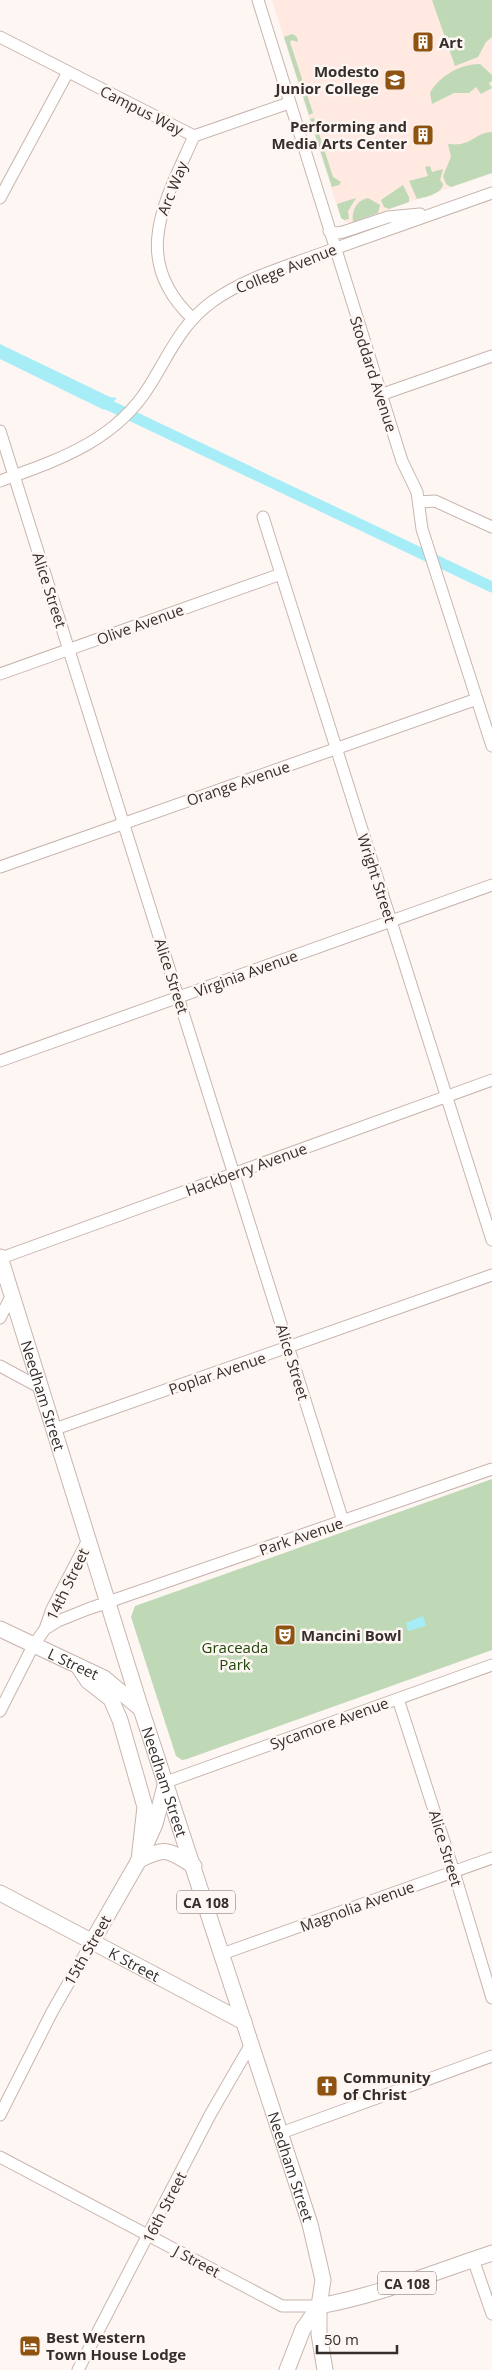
<svg xmlns="http://www.w3.org/2000/svg" width="492" height="2370" font-family="'Open Sans',sans-serif">
<style>
.built{fill:#ffe9e0}
.green{fill:#bfd8b5}
.water{fill:#a7edf8}
.lines{fill:none;stroke-linecap:round;stroke-linejoin:round}
.canal{stroke:#a7edf8;stroke-width:11}
.minor-casing{stroke:#c8b5ae;stroke-width:13}
.major-casing{stroke:#c8b5ae;stroke-width:17}
.minor{stroke:#fff;stroke-width:11}
.major{stroke:#fff;stroke-width:15}
.labels{text-anchor:middle;dominant-baseline:central;stroke-width:5;stroke-linejoin:round;paint-order:stroke}
.shield{fill:#fef6f3;stroke:#716a67;stroke-width:1}
.shield-label{font-size:14px;font-weight:bold;fill:#352e2b}
.poi-label{font-size:15px;font-weight:bold;fill:#352e2b;stroke:#fef6f3;text-anchor:start}
.street-label{font-size:15px;fill:#352e2b;stroke:#fef6f3}
.park-label{font-size:15px;fill:#1e4606;stroke:#fef6f3}
</style>
<rect width="100%" height="100%" fill="#fef6f3"/>
<path class="built" d="M272,0H492V173L353,222H345L339,213Z"/>
<path class="green" d="M432,0H492V37L486,42L478,57L455,66Z
M292,34L296,36L298,40L297,42L292,40L290,42L313,113L309,115L284,37Z
M480,64L492,75V81L489,83L492,88L481,94L476,87L469,93H454L432,104L430,93C439,76 460,64 480,64Z
M314,118L333,177L341,182L339,185L332,187L310,119Z
M492,132V173L451,187L446,184L443,176L451,157L448,144C473,147 473,133 492,132Z
M430,166L432,172L443,169L440,180L443,184C442,194 426,197 417,199L409,181L428,176L425,167Z
M403,185L409,197V202L389,209L384,207L381,200Z
M356,198L348,211L349,219L344,220L341,218L337,204Z
M368,198L380,205L378,213L353,222C351,211 357,200 368,198Z
M492,1479V1650L187,1759L182,1760L176,1756L131,1617L135,1606Z"/>
<path class="water" d="M0,344L110,397L117,398L104,410L0,359Z
M423,1616L426,1626L408,1631L406,1623Z"/>
<g class="lines">
<path class="canal" d="M96,399L492,587"/>
<g class="minor-casing">
<path id="minor" d="M258,0L402,461L417,492L422,529L492,746
M0,37L194,136L289,103
M0,198L68,72
M329,231L337,233L343,232L388,217L420,214
M193,319C129,259 165,202 194,136
M380,395L492,356
M0,431L343,1521
M0,481C58,460 116,441 150,385C170,353 181,324 213,301C244,279 281,268 317,255C375,234 433,214 492,193
M419,502L435,501L492,527
M263,517L492,1240
M0,674L281,574
M0,867L477,699
M0,1061L492,885
M1,1258L492,1080
M0,1318L12,1295
M0,1366L41,1388
M55,1429L492,1275
M45,1629L58,1621L88,1609L492,1469
M398,1699L454,1872L492,1998
M0,1711L33,1646L45,1629L52,1609L89,1538
M166,1782L492,1665
M222,1954L492,1858
M0,2115L52,2012L92,1942
M281,2133L492,2056
M0,2157L282,2306H319
M473,2259L492,2314
M78,2370L210,2115L251,2044"/>
</g>
<g class="major-casing">
<g id="major">
<path id="s1" d="M0,1257L141,1709L310,2224L323,2280L319,2306V2334L325,2370"/>
<path id="s2" d="M0,1629L104,1678L141,1709"/>
<path d="M78,1666L88,1681L111,1699L120,1720L145,1807L139,1860C167,1846 168,1850 194,1866"/>
<path id="s3" d="M0,1893L244,2022"/>
<path d="M92,1942L139,1860L155,1824L166,1782"/>
<path d="M319,2306C379,2295 435,2272 492,2253"/>
<path d="M287,2370L303,2329L319,2306"/>
</g>
</g>
<use href="#minor" class="minor"/>
<use href="#major" class="major"/>
</g>
<defs>
<g id="building-square" transform="scale(1.125)"><rect x="-9" y="-9" width="18" height="18" rx="4" fill="#8e5310" stroke="#fef6f3"/><path d="M-4-6H4V6H1V3H-1V6H-4ZM-2.5-4.3h1.7v1.8h-1.7ZM.8-4.3h1.7v1.8H.8ZM-2.5-1h1.7V.8h-1.7ZM.8-1h1.7V.8H.8Z" fill="#fff"/></g>
<g id="university-square" transform="scale(1.125)"><rect x="-9" y="-9" width="18" height="18" rx="4" fill="#8e5310" stroke="#fef6f3"/><path d="M0-5L7-2L0 1L-7-2ZM-4 1L0 2.5L4 1V4Q0 6-4 4Z" fill="#fff"/></g>
<g id="theatre-square" transform="scale(1.125)"><rect x="-9" y="-9" width="18" height="18" rx="4" fill="#8e5310" stroke="#fef6f3"/><path d="M-5-5.5Q0-4 5-5.5V0Q5 5 0 6Q-5 5-5 0ZM-3.3-2.5H-1v1.5H-3.3ZM1-2.5H3.3v1.5H1ZM-2.8 1Q0 5.5 2.8 1Z" fill="#fff"/></g>
<g id="church-square" transform="scale(1.125)"><rect x="-9" y="-9" width="18" height="18" rx="4" fill="#8e5310" stroke="#fef6f3"/><path d="M-1.2-6h2.4v3.5h3.3v2.4h-3.3V6h-2.4V-.1h-3.3v-2.4h3.3Z" fill="#fff"/></g>
<g id="hotel-square" transform="scale(1.125)"><rect x="-9" y="-9" width="18" height="18" rx="4" fill="#8e5310" stroke="#fef6f3"/><path d="M-6-4.5h1.5V1H6V5H4.5V3h-9V5H-6ZM-4 0a1.8 1.8 0 1 1 3.6 0ZM.5 0V-2.5h3Q6-2.5 6 0Z" fill="#fff"/></g>
</defs>
<g fill-rule="evenodd">
<use href="#building-square" x="423" y="42"/>
<use href="#university-square" x="395" y="80"/>
<use href="#building-square" x="423" y="135"/>
<use href="#theatre-square" x="285" y="1635"/>
<use href="#church-square" x="327" y="2086"/>
<use href="#hotel-square" x="30" y="2346"/>
</g>
<g class="labels">
<g class="shield">
<rect x="177" y="1890.5" width="58" height="23" rx="4"/>
<rect x="378" y="2271.5" width="58" height="23" rx="4"/>
</g>
<g class="shield-label">
<text x="206" y="1902">CA 108</text>
<text x="407" y="2283">CA 108</text>
</g>
<g class="poi-label">
<text x="439" y="42">Art</text>
<text x="379" y="71" text-anchor="end">Modesto<tspan x="379" dy="17">Junior College</tspan></text>
<text x="407" y="126" text-anchor="end">Performing and<tspan x="407" dy="17">Media Arts Center</tspan></text>
<text x="301" y="1635">Mancini Bowl</text>
<text x="343" y="2077">Community<tspan x="343" dy="17">of Christ</tspan></text>
<text x="46" y="2337">Best Western<tspan x="46" dy="17">Town House Lodge</tspan></text>
</g>
<g class="street-label">
<text transform="translate(142 110) rotate(27)">Campus Way</text>
<text transform="translate(172 188) rotate(-68)">Arc Way</text>
<text transform="translate(286 268) rotate(-22)">College Avenue</text>
<text transform="translate(374 374) rotate(72)">Stoddard Avenue</text>
<text transform="translate(50 590) rotate(72)">Alice Street</text>
<text transform="translate(140 624) rotate(-20)">Olive Avenue</text>
<text transform="translate(238 783) rotate(-19)">Orange Avenue</text>
<text transform="translate(377 878) rotate(72)">Wright Street</text>
<text transform="translate(246 973) rotate(-20)">Virginia Avenue</text>
<text transform="translate(172 976) rotate(72)">Alice Street</text>
<text transform="translate(246 1169) rotate(-20)">Hackberry Avenue</text>
<text transform="translate(293 1362) rotate(73)">Alice Street</text>
<text transform="translate(217 1373) rotate(-19)">Poplar Avenue</text>
<text stroke="none"><textPath href="#s1" startOffset="145">Needham Street</textPath></text>
<text transform="translate(301 1536) rotate(-19)">Park Avenue</text>
<text transform="translate(67 1584) rotate(-64)">14th Street</text>
<text stroke="none"><textPath href="#s2" startOffset="81">L Street</textPath></text>
<text transform="translate(329 1723) rotate(-20)">Sycamore Avenue</text>
<text stroke="none"><textPath href="#s1" startOffset="550">Needham Street</textPath></text>
<text transform="translate(446 1848) rotate(73)">Alice Street</text>
<text transform="translate(357 1906) rotate(-20)">Magnolia Avenue</text>
<text transform="translate(87 1950) rotate(-60)">15th Street</text>
<text stroke="none"><textPath href="#s3" startOffset="152">K Street</textPath></text>
<text stroke="none"><textPath href="#s1" startOffset="955">Needham Street</textPath></text>
<text transform="translate(164 2207) rotate(-63)">16th Street</text>
<text transform="translate(197 2261) rotate(28)">J Street</text>
</g>
<g class="park-label">
<text x="235" y="1647">Graceada<tspan x="235" dy="17">Park</tspan></text>
</g>
</g>
<path d="M317 2345v8h80v-8" fill="none" stroke="#352e2b" stroke-width="2.5"/>
<text x="324" y="2345" font-size="15" fill="#352e2b" stroke="#fef6f3" stroke-width="4" paint-order="stroke">50 m</text>
</svg>
